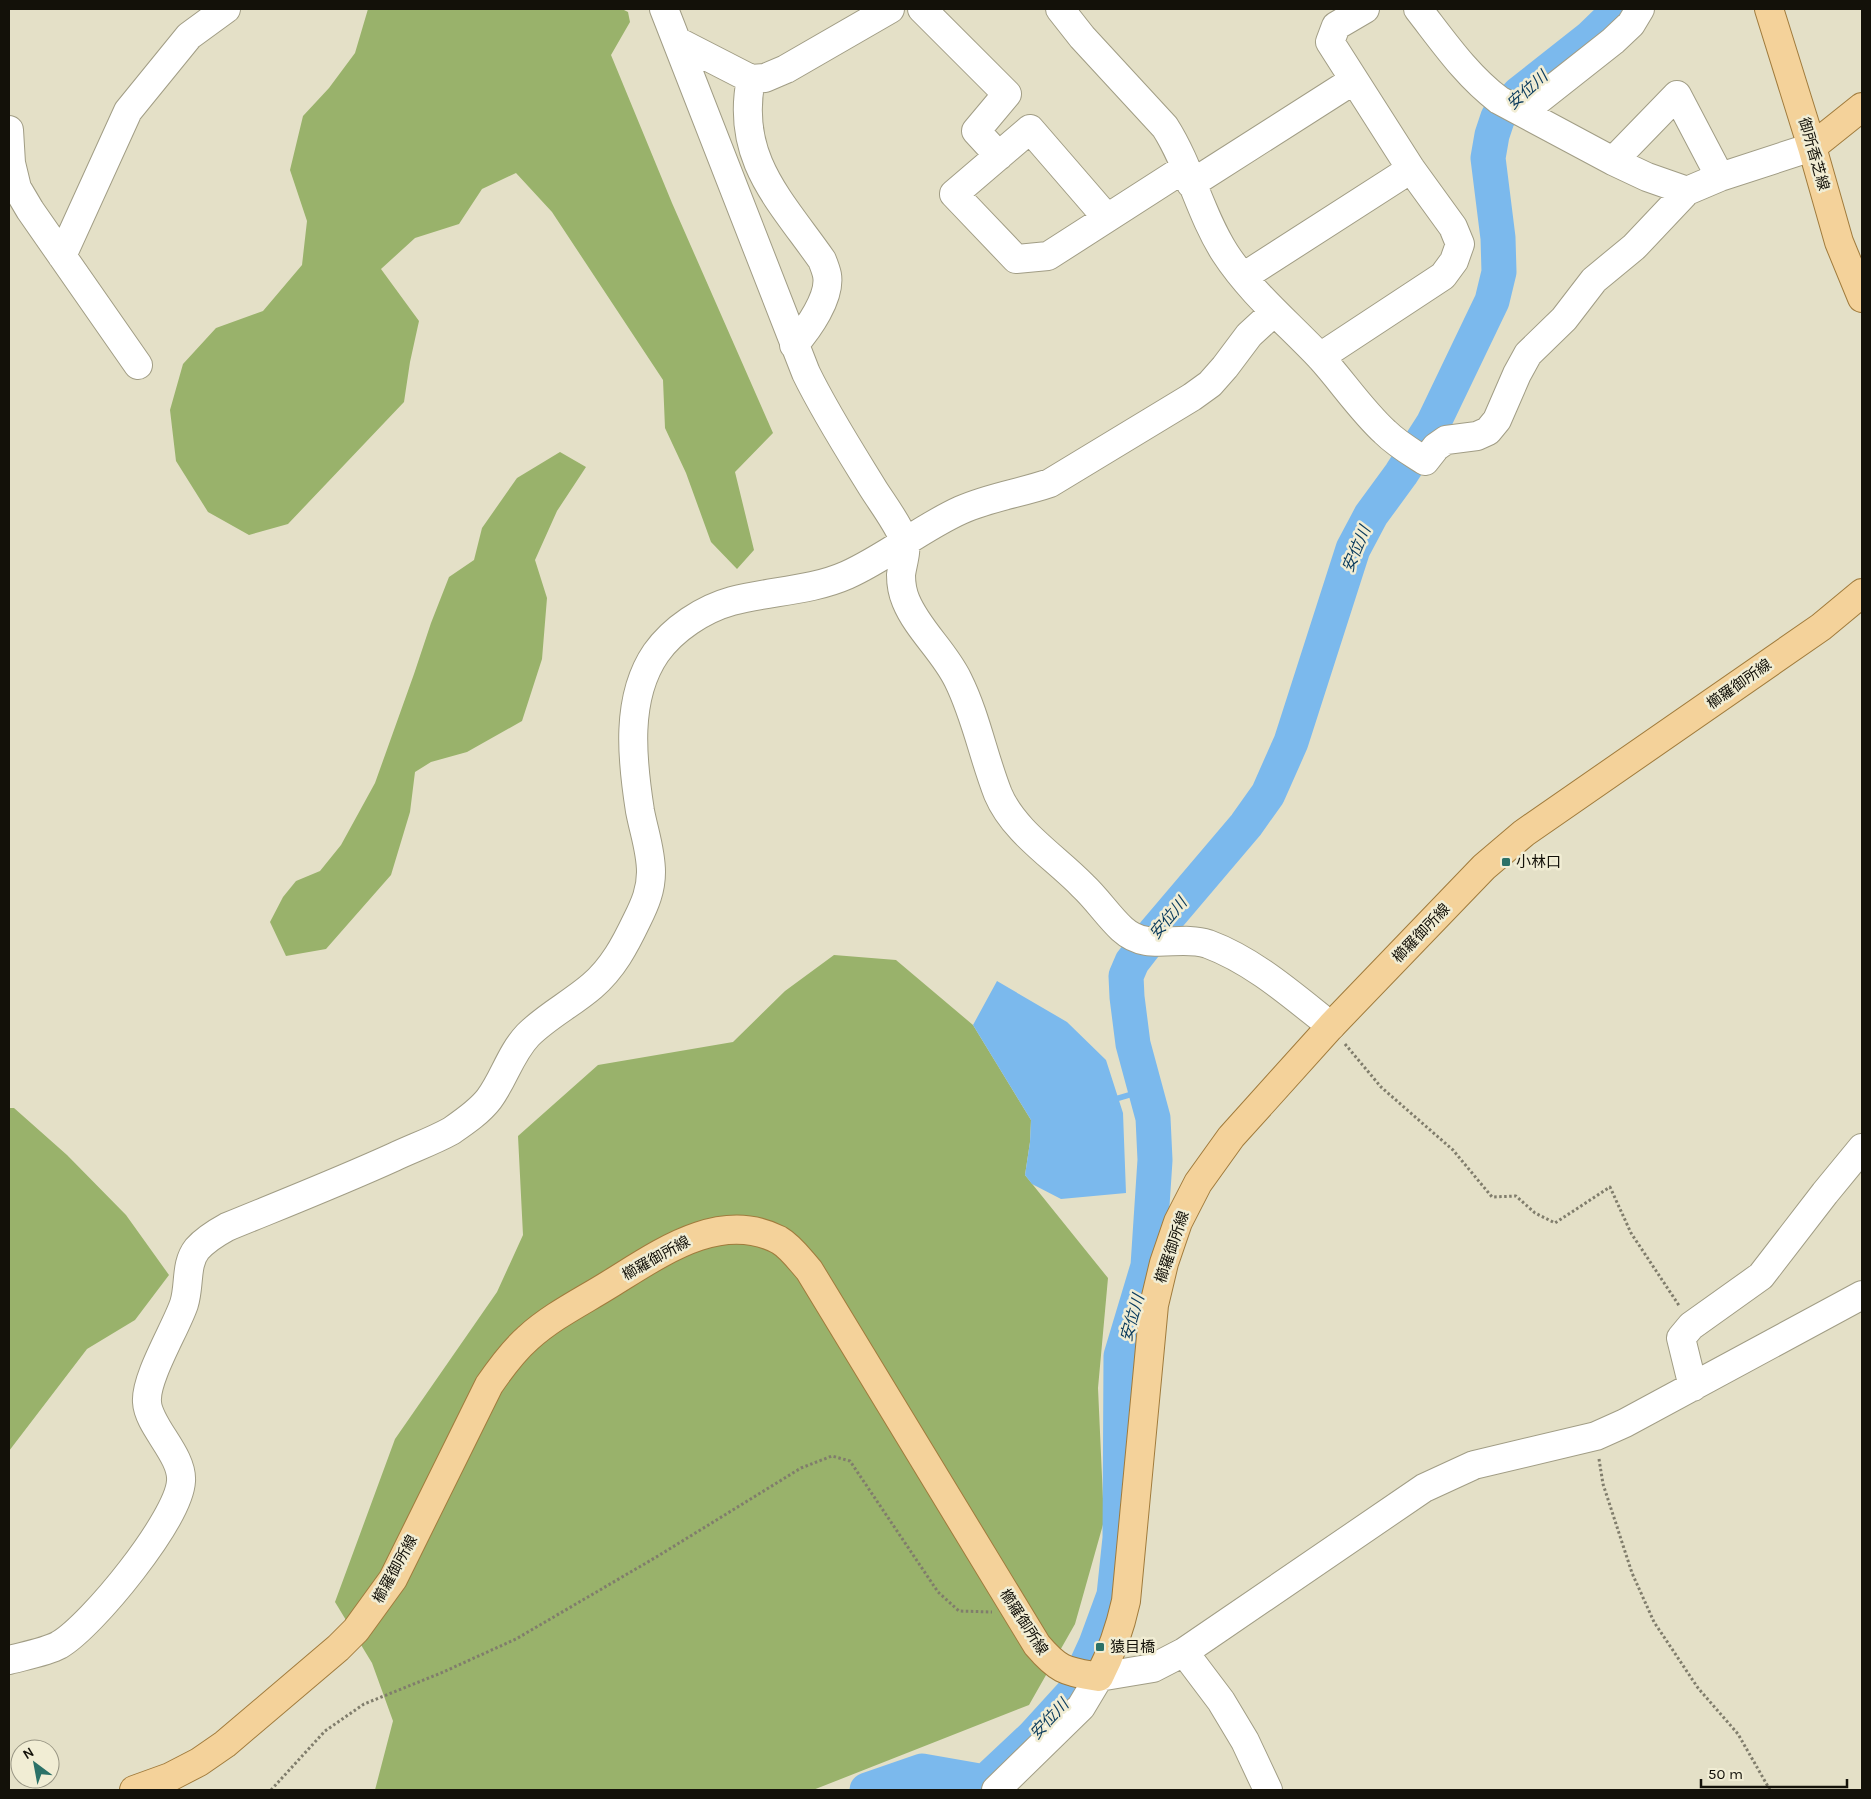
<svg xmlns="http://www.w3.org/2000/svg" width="1871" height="1799" font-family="Karla,'Noto Sans JP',sans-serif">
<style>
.forest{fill:#99b26b}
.water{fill:#7bb9ed}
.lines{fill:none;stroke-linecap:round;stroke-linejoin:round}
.stream{stroke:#7bb9ed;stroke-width:5.5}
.river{stroke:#7bb9ed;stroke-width:35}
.minor-casing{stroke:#a19d85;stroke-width:30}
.major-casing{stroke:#a07b3c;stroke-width:30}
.path{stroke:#807d6c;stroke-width:3;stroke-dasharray:2.5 2.5;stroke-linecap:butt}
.minor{stroke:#fff;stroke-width:28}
.major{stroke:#f4d29a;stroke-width:28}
.poi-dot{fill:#2b7167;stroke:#f1edd4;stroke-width:2}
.labels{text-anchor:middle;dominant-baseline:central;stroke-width:5;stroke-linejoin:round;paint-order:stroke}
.street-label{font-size:15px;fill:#131109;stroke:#f1edd4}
.poi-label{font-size:15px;fill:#131109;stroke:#f1edd4;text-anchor:start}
.water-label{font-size:16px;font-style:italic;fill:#093a5c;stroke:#f1edd4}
</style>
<rect width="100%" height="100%" fill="#e4e0c7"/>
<path class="forest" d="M368,9H622L628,12L630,22L611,55L672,203L773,433L735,472L754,550L737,569L711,542L686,473L665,428L663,380L552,212L516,173L482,189L459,224L415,238L381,269L419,321L410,362L404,402L288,524L249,535L208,512L176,461L170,410L183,364L216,328L263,311L302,265L307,221L290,170L303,116L329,88L355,53Z
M560,452L586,467L557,511L535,560L547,598L542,659L522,721L467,752L431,762L415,772L410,812L391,875L326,949L286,956L270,922L283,897L296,881L320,871L341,845L375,783L414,674L431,623L449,577L474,560L482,528L517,478Z
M834,955L896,960L973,1025L1031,1120L1030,1142L1025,1175L1108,1278L1098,1388L1104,1521L1075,1624L1029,1705L813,1790H375L393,1721L372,1663L335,1602L395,1439L497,1292L523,1235L518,1136L598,1065L733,1042L785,991Z
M9,1108H14L67,1155L126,1215L169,1275L135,1320L87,1349L9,1451Z"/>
<path class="water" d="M997,981L1067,1022L1106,1060L1123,1113L1126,1193L1061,1199L1032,1184L1025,1175L1030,1142L1031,1120L973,1025Z"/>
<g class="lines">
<path class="stream" d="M1112,1100L1146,1090"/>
<path class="river" d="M867,1790L922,1771L985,1782L1033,1737L1074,1692L1096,1644L1114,1595L1120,1538L1121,1356L1148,1266L1155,1160L1153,1118L1133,1044L1127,997L1126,976L1132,962L1156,931L1246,825L1268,794L1291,742L1353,549L1371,515L1401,474L1433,424L1492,301L1499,272L1498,238L1488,158L1492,135L1498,117L1519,94L1590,38L1620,9"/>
<g class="minor-casing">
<path id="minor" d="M664,9L806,373C826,414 850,451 874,490C883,504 898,524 904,540C908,549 902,565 901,575C901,583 903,594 906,601C918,630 944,651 958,680C976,716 983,756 998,794C1014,832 1055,857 1083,886C1097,899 1108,916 1122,929C1148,953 1178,934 1208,944C1254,961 1293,996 1331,1026
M922,9L1007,94L976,131L999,156
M1060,9L1082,37L1165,127C1190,166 1200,214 1225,253C1251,293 1288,323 1320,357C1342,381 1361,410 1385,432C1397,444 1411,452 1425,461L1436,447L1446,440L1477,436L1488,431L1497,420L1517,374L1528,354L1564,319L1594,280L1634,247L1687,191L1720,177L1812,147
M1418,9C1443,41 1466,75 1499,100L1613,161L1647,177L1687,191
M677,41L751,79L765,78L786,69L890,9
M751,79C735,158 780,200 822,260C824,265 826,270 827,275C831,297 808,329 794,345
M1523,112L1613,41L1631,24L1640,9
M9,130L11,163L17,188L30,210L138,365
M1613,161L1677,95L1720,177
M1191,184L1354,80
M1107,218L1030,129L954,194L1016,259L1048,256L1185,168
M62,256L128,111L189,36L226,9
M1243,277L1411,169
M1320,357L1443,276L1454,261L1460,244L1453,227L1411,169L1330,42L1336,26L1365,9
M1693,1387L1681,1338L1691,1326L1761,1276L1825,1193L1862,1148
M1184,1652L1221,1701L1245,1741L1268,1790
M9,1660C24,1656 46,1652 59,1645C92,1626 179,1519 181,1481C183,1455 148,1426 147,1402C145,1378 176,1328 184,1304C190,1285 185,1264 197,1249C205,1240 216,1233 227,1227C283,1204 339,1182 394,1157C413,1148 433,1141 451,1131C464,1122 479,1112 489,1099C504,1079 510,1054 528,1035C547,1016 571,1004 592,986C613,968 625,945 637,920C645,904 651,890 651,872C651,851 644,832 640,811C632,760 625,698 656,653C673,629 703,609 732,601C770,591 811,591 847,575C887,557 921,528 961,510C990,497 1021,493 1050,483L1192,397L1210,384L1225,367L1249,335L1274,312
M996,1790L1081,1707L1099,1677L1153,1668L1184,1652L1424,1488L1474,1465L1596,1436L1625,1423L1862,1295"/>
</g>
<g class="major-casing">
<path id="major" d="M1769,9L1812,147L1839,242L1862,298
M1812,147L1862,107
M134,1790L170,1777L199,1762L225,1744L338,1648L356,1630L393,1579L489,1385C500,1369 512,1352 528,1338C552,1316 583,1301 610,1284C659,1254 720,1209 779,1240C791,1247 800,1260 809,1270L1037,1645C1060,1672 1066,1671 1099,1677C1112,1652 1120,1628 1126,1601L1154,1305L1164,1263L1178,1222L1198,1183L1231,1137L1331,1026L1484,867L1524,833L1821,627L1862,593"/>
</g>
<path class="path" d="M1345,1044L1381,1087L1453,1150L1492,1197L1516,1196L1535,1213L1555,1223L1610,1187L1631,1233L1680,1307
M1599,1459L1603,1484L1632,1573L1654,1622L1698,1688L1738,1734L1770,1790
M271,1790L325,1731L364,1704L441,1673L516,1639L658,1556L801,1468L832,1456L850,1461L938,1592L959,1611L992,1612"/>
<use href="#minor" class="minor"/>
<use href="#major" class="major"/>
</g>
<g class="poi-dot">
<rect x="1501" y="857" width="10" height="10" rx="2.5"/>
<rect x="1095" y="1642" width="10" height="10" rx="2.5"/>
</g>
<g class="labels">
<g class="street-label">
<text transform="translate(1814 154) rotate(74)">御所香芝線</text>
<text transform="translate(1739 684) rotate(-35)">櫛羅御所線</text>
<text transform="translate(1421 933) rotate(-46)">櫛羅御所線</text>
<text transform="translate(1172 1247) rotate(-71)">櫛羅御所線</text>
<text transform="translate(656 1258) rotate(-29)">櫛羅御所線</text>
<text transform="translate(395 1569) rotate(-61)">櫛羅御所線</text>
<text transform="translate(1024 1622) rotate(57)">櫛羅御所線</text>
</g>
<g class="poi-label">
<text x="1516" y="862">小林口</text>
<text x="1110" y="1647">猿目橋</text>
</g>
<g class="water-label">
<text transform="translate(1527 90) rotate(-42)">安位川</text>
<text transform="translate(1356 549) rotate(-67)">安位川</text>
<text transform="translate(1168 918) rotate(-50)">安位川</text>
<text transform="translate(1132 1318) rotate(-74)">安位川</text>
<text transform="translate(1049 1719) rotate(-47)">安位川</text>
</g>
</g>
<rect width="1871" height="1799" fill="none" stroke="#131109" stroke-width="20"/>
<g transform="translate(35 1764) rotate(328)"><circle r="24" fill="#f1edd4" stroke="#989583"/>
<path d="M0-4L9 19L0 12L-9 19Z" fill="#2b7167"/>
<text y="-8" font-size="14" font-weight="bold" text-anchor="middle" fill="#131109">N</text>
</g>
<path d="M1701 1779v8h146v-8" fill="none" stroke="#131109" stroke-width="2.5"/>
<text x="1708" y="1779" font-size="15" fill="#131109" stroke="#f1edd4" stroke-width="4" paint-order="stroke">50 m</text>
</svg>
